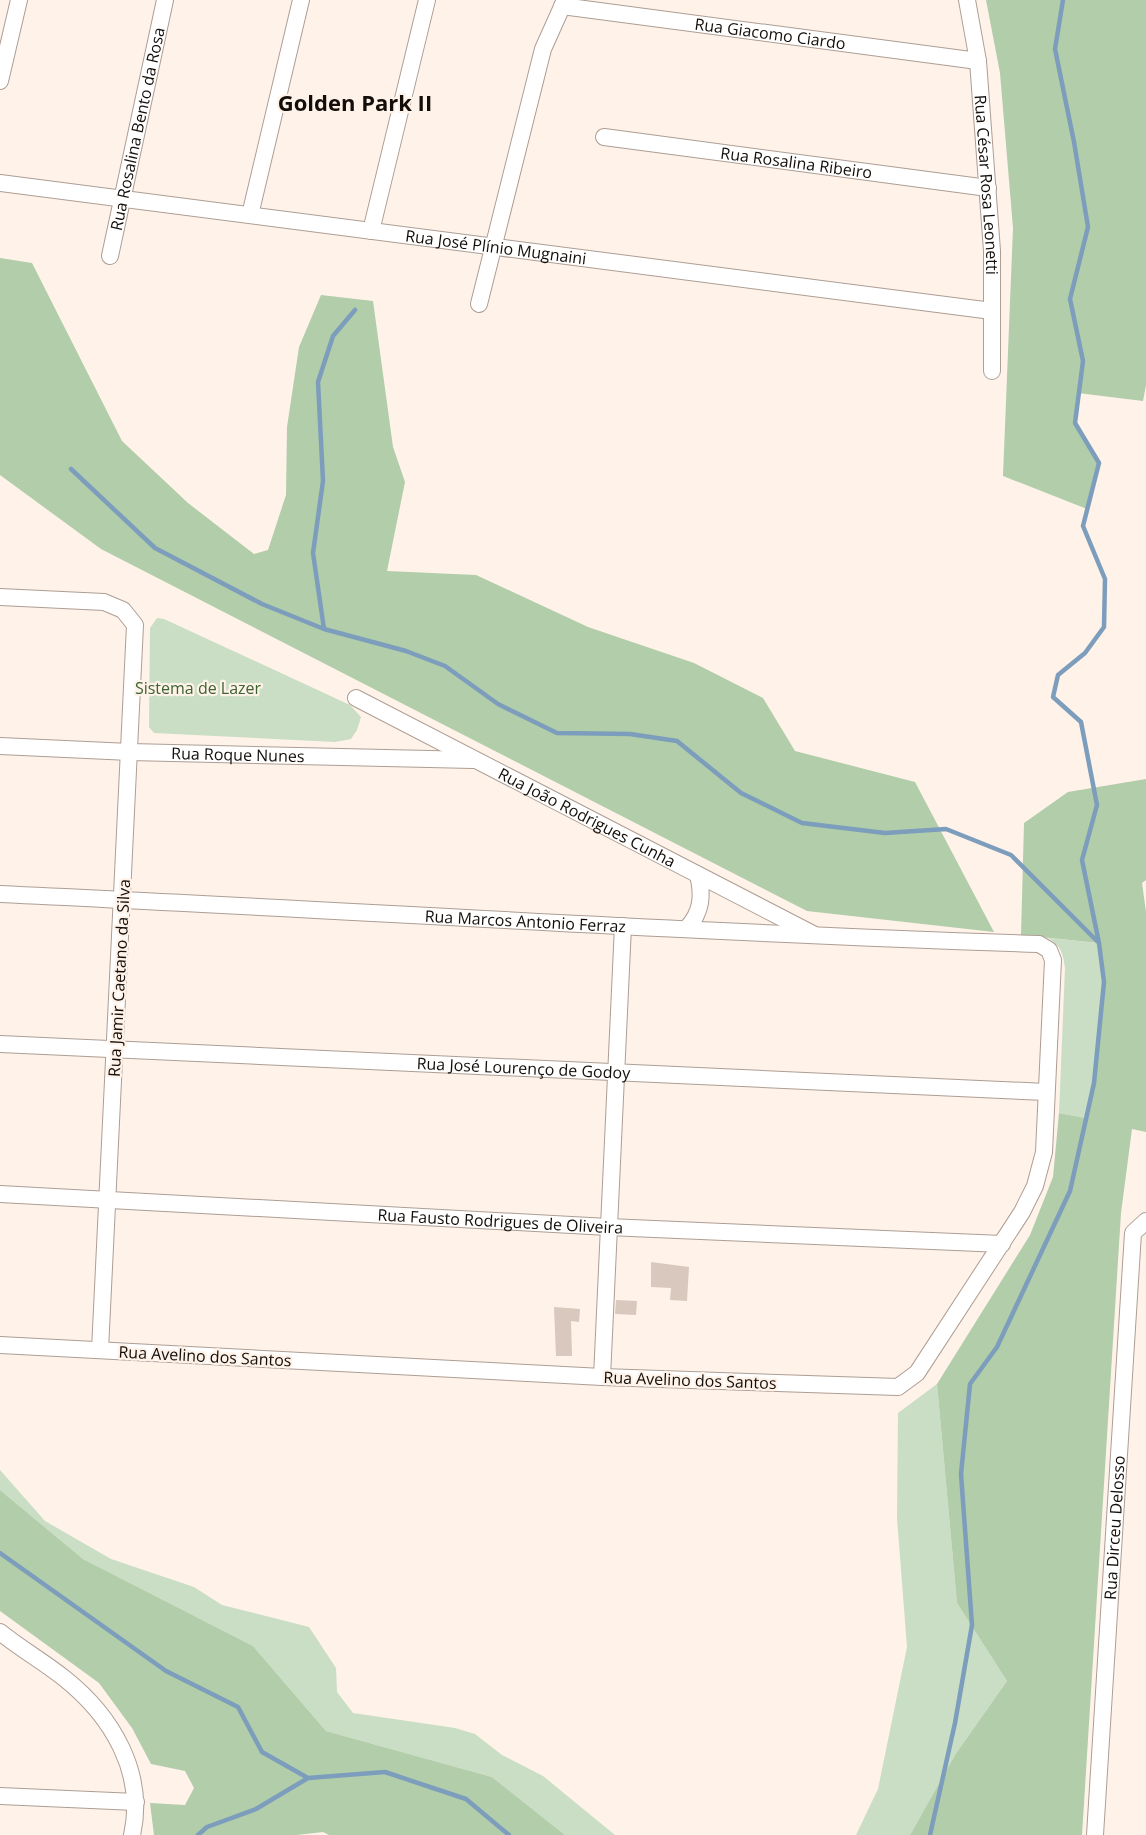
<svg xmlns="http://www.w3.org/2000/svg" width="1146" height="1835" font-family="'Open Sans',sans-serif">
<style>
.green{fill:#c9dec4}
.forest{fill:#b1cdaa}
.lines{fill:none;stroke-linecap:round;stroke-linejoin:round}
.stream{stroke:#7d9dbc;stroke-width:4.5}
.building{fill:#d8c8bd}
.street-casing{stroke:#ad9e94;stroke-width:18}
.street{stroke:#fff;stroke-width:16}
.labels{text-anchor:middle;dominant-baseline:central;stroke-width:4.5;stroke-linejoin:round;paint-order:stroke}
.street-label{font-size:16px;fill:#130e0a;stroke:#fff2e8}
.park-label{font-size:16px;fill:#3c6332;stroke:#fff2e8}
.district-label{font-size:22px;font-weight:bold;fill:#130e0a;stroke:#fff2e8}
</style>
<rect width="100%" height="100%" fill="#fff2e8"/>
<path class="green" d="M157,618L164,619L350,705L361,717L357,730L351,739L335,742L154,733L149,727L150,628Z
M1048,938L1099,943C1106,1001 1100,1061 1085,1118L1059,1113L1065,968C1063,953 1061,946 1048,938Z
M937,1384L957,1603L1007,1681L955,1755L910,1835H856L878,1789L907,1647L897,1518L898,1413Z
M0,1470L45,1521L111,1559L194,1587L222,1605L309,1627L336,1668L337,1692L353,1713L455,1728L475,1734L502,1755L543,1776L615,1835H565L492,1777L326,1731L253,1646L83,1559L0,1490Z"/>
<path class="forest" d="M986,0H1146V385L1143,401L1078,393L1075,423L1099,463L1087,509L1003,476L1013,228L1000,73Z
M0,258L32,263L122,441L188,503L254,554L268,550L286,495L287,427L299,347L321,295L373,301L393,447L405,482L387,571L476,575L588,627L694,663L763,698L795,751L915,782L994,932L807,911L101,549L0,475Z
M1146,779V880L1142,883L1146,912V1132L1132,1129L1121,1213L1082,1835H910L955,1755L1007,1681L957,1603L937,1384L1030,1235L1053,1177L1059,1113L1085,1118C1100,1062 1106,1001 1099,943L1021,935L1024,823L1068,792Z
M0,1490L83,1559L253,1646L326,1731L492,1777L565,1835H329L323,1832L297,1835H154L150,1803L185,1805L194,1788L185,1771L151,1764L132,1728L99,1683L0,1611Z"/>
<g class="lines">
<path class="stream" d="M71,469L155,548L262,604L324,629L406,651L445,666L498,704L557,733L630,734L677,741L741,793L802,823L885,833L946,829L1011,855L1098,942
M324,629L313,553L323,481L318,382L333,336L355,310
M0,1553L166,1671L238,1707L262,1752L308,1778L385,1772L466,1799L509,1835
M198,1835L207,1827L256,1809L308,1778
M930,1835L955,1723L972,1625L961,1474L970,1384L997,1347L1070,1191L1094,1083L1104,982L1099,943L1082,860L1097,805L1081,722L1053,697L1058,675L1085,653L1104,627L1105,579L1083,526L1099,463L1075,423L1083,361L1070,299L1088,227L1074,142L1055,49L1063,0"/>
</g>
<path class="building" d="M651,1262L689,1267L687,1301L670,1300L671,1288L651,1287Z
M616,1300L637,1301L636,1315L615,1314Z
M554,1307L580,1309L579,1322L571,1321L572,1356H556Z"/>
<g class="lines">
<g class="street-casing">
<g id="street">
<path id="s1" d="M967,0L978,61L992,251V371"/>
<path id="s2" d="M562,6L978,61"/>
<path d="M0,81L19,0"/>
<path id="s3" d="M604,137L988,188"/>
<path id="s4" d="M0,183L992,311"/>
<path d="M250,215L301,0"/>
<path d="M371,231L427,0"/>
<path id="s5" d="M110,256L165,0"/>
<path d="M479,304L543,49L565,0"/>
<path d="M0,597L104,602L123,610L135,625L100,1350"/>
<path id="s6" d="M356,698L813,934"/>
<path id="s7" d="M0,746L130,752L473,760"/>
<path id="s8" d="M0,894C346,910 693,933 1039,944L1049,950L1053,960L1044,1152L1035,1186L1022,1212L917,1373L898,1387L602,1377L0,1345"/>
<path d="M687,928C702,912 703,895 698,875"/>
<path id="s9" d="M0,1044L1046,1092"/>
<path id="s10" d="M0,1194L608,1227L1002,1244"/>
<path d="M602,1377L623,926"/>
<path d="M0,1632C21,1649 44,1662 64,1678C112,1716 146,1773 132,1835"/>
<path d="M0,1796L136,1802"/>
<path id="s11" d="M1095,1835L1133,1233L1146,1221"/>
</g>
</g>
<use href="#street" class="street"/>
</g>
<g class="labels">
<g class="street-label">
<text stroke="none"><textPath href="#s2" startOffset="210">Rua Giacomo Ciardo</textPath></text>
<text stroke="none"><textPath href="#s5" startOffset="130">Rua Rosalina Bento da Rosa</textPath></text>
<text stroke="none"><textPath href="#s3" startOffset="194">Rua Rosalina Ribeiro</textPath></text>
<text stroke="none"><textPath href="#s1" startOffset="186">Rua César Rosa Leonetti</textPath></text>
<text stroke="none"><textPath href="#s4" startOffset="500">Rua José Plínio Mugnaini</textPath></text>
<text stroke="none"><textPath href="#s7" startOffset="238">Rua Roque Nunes</textPath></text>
<text stroke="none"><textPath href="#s6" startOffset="260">Rua João Rodrigues Cunha</textPath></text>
<text stroke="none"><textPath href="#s8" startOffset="526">Rua Marcos Antonio Ferraz</textPath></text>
<text transform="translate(119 978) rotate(-87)">Rua Jamir Caetano da Silva</text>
<text stroke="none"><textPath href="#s9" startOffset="524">Rua José Lourenço de Godoy</textPath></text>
<text stroke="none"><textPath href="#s10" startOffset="501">Rua Fausto Rodrigues de Oliveira</textPath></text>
<text transform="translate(205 1356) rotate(3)">Rua Avelino dos Santos</text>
<text transform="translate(690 1380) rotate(2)">Rua Avelino dos Santos</text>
<text stroke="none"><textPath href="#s11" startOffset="308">Rua Dirceu Delosso</textPath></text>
</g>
<g class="park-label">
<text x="198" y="688">Sistema de Lazer</text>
</g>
<g class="district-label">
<text x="355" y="102">Golden Park II</text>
</g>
</g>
</svg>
